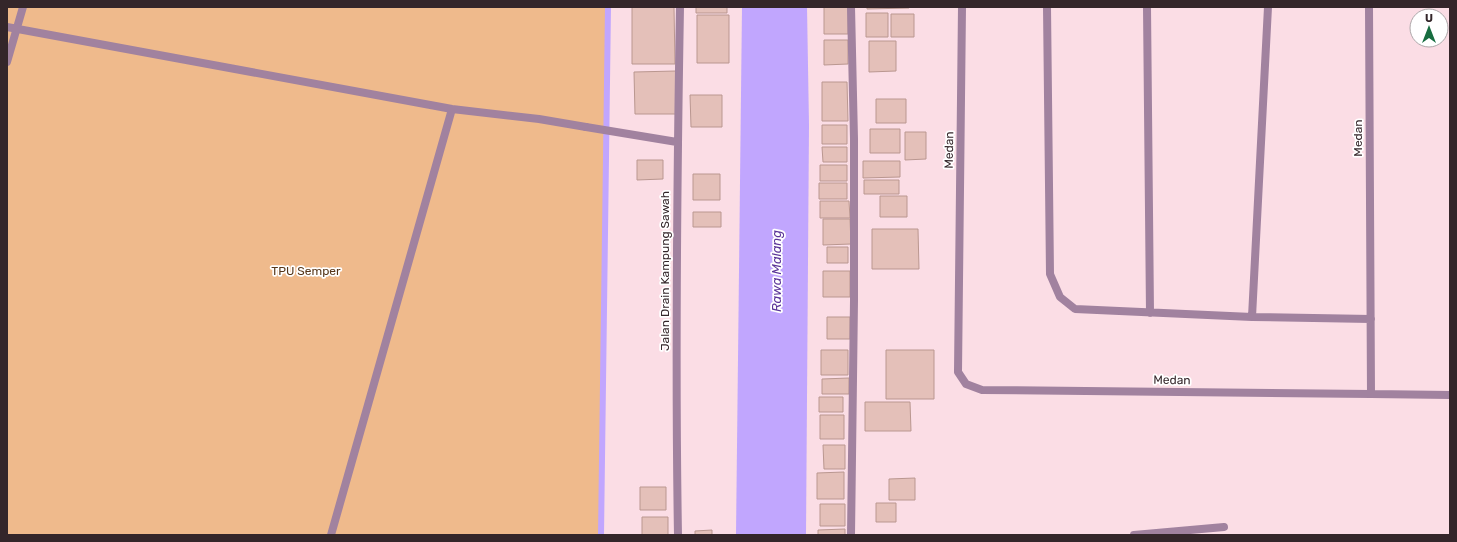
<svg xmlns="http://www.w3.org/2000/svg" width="1457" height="542" font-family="Rubik,sans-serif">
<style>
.green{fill:#efba8c}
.water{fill:#c1a6fe}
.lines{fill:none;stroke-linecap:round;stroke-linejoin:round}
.stream{stroke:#c1a6fe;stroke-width:6}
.building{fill:#e4c0b9;stroke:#ba9790}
.service{stroke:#a1829f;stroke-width:8}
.minor{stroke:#a1829f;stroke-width:8}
.labels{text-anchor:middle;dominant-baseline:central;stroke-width:3.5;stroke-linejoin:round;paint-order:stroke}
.street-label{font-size:12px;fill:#34262a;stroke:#fff}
.park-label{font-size:12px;fill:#563619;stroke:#fff}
.water-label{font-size:13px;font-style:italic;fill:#5b3598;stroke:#fff}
</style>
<rect width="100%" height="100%" fill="#fbdde5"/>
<path class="green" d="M7,7H608L601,535H7Z"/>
<path class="water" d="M742,7H807L809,125L806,535H736Z"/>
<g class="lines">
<path class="stream" d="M601,535L608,7"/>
</g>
<path class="building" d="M632,7H674L675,64H632Z
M696,7H727V13H696Z
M824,7H848V34H824Z
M867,7H909V8L867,9Z
M866,13H888V37H866Z
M891,14H914V37H891Z
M697,15H729V63H697Z
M824,40H848V64L824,65Z
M869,41H896V71L869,72Z
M676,71V114H635L634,72Z
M822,82H847L848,121H822Z
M690,95H722V127H691Z
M876,99H906V123H876Z
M822,125H847V144H822Z
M870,129H900V153H870Z
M905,132H926V159L905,160Z
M822,147H847V162H823Z
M637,160H663V179L637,180Z
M863,161H900V177L863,178Z
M820,165H847V181H820Z
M693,174H720V200H693Z
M864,180H899V194H864Z
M819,183H847V199H819Z
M880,196H907V217H880Z
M820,201H849L850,218H820Z
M693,212H721V227H693Z
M823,219H850L851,244L823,245Z
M872,229H918L919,269H872Z
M827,247H848V263H827Z
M823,271H850V297H823Z
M827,317H850V339H827Z
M821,350H848V375H821Z
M886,350H934V399H886Z
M849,378V394H822V379Z
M819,397H843V412H819Z
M865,402H910L911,431H865Z
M820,415H844V439H820Z
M823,445H845V469H824Z
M844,472V499H817V473Z
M915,478V500H889V479Z
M640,487H666V510H640Z
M876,503H896V522H876Z
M820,504H845V526H820Z
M642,517H668V535H642Z
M845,529V535H818V530Z
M712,530V535H695V531Z"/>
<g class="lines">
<path class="service" d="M962,7L958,372L966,384L982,390L1371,394L1369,7
M1047,7L1050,274L1060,297L1075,309L1252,317L1371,319
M1147,7L1150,313
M7,27L452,109L539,119L586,127
M7,62L23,7
M1252,317L1268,7
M1371,394L1450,395
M331,535L452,109
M1134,535L1224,527"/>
<path class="minor" d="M851,7L854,139V300L851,535
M586,127L677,142
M678,535C675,359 677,183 680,7"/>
</g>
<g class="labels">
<g class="street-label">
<text transform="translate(1358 138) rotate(-90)">Medan</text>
<text transform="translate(949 150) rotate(-89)">Medan</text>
<text transform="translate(665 271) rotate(-90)">Jalan Drain Kampung Sawah</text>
<text transform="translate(1172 380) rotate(1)">Medan</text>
</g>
<g class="park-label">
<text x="306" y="271">TPU Semper</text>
</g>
<g class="water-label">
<text transform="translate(776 271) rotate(-90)">Rawa Malang</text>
</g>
</g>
<rect width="1457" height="542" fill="none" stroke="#34262a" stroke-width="16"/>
<g transform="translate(1429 28)"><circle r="19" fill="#ffffff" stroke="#aea8aa"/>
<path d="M0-3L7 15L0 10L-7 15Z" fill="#176d40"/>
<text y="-6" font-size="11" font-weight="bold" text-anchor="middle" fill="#34262a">U</text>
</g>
</svg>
